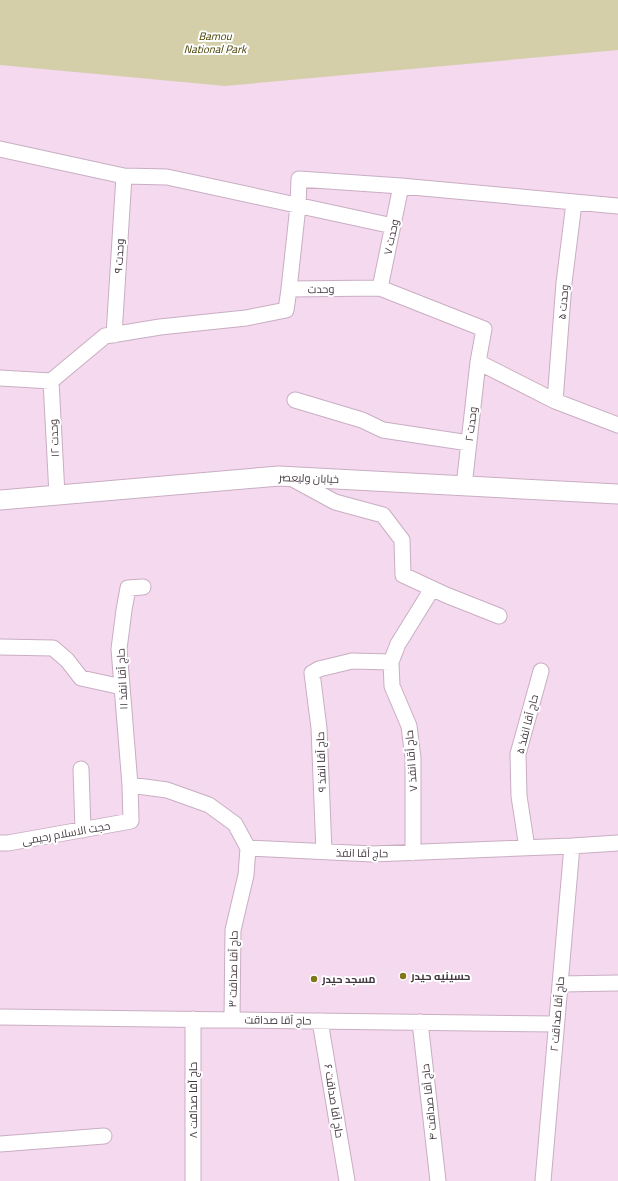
<svg xmlns="http://www.w3.org/2000/svg" width="618" height="1181" font-family="Georgia,Cairo,serif">
<style>
.green{fill:#d4cfa9}
.lines{fill:none;stroke-linecap:round;stroke-linejoin:round}
.minor-casing{stroke:#c9aec3;stroke-width:17}
.tertiary-casing{stroke:#c9aec3;stroke-width:21}
.minor{stroke:#fff;stroke-width:15}
.tertiary{stroke:#fff;stroke-width:19}
.poi-dot{fill:#82761a;stroke:#fff;stroke-width:1.5}
.labels{text-anchor:middle;dominant-baseline:central;stroke-width:4;stroke-linejoin:round;paint-order:stroke}
.park-label{font-size:11px;font-style:italic;fill:#494205;stroke:#fff}
.street-label{font-size:11px;fill:#433841;stroke:#fff}
.poi-label{font-size:11px;font-weight:bold;fill:#433841;stroke:#fff;text-anchor:start}
</style>
<rect width="100%" height="100%" fill="#f4d9ef"/>
<path class="green" d="M0,0H618V50L225,86L0,65Z"/>
<g class="lines">
<g class="minor-casing">
<path id="minor" d="M0,149L124,176L167,177L393,226
M380,288L401,186
M289,289L298,206L299,179L401,186L618,206
M114,335L124,176
M0,378L51,381L105,336L160,327L246,318L286,310L289,289L380,288L484,329L478,362L555,401L618,425
M51,381L57,495
M295,400L362,420L383,430L469,443
M555,401L564,283L574,203
M289,477L335,502L383,515L402,540L403,575L446,595L499,616
M464,486L478,362
M0,647L53,648L67,660L81,678L122,687
M81,769L83,830
M130,785L167,790L209,805L235,824L248,848
M0,843H8L131,821L130,785L119,649L124,610L128,588L143,587
M248,848L372,854L572,846L618,843
M527,848L519,796L518,754L541,671
M324,852L319,728L312,673L319,669L352,661L391,662
M413,853V758L409,726L392,686L391,662L398,644L432,589
M560,984L618,983
M0,1017L556,1024
M193,1019V1181
M232,1020L233,930L246,875L248,848
M320,1021L347,1181
M420,1022L438,1181
M0,1144L104,1136
M543,1181L572,846"/>
</g>
<g class="tertiary-casing">
<path id="tertiary" d="M0,500L279,476L618,494"/>
</g>
<use href="#minor" class="minor"/>
<use href="#tertiary" class="tertiary"/>
</g>
<g class="poi-dot">
<circle cx="403" cy="976" r="4"/>
<circle cx="314" cy="979" r="4"/>
</g>
<g class="labels">
<g class="park-label">
<text x="215" y="36">Bamou<tspan x="215" dy="13">National Park</tspan></text>
</g>
<g class="street-label">
<text transform="translate(391 237) rotate(-78)">وحدت ۷</text>
<text transform="translate(119 256) rotate(-87)">وحدت ۹</text>
<text transform="translate(321 289) rotate(-1)">وحدت</text>
<text transform="translate(563 302) rotate(-85)">وحدت ۵</text>
<text transform="translate(471 424) rotate(-83)">وحدت ۲</text>
<text transform="translate(54 438) rotate(-93)">وحدت ۱۲</text>
<text transform="translate(309 478) rotate(2)">خیابان ولیعصر</text>
<text transform="translate(122 679) rotate(-93)">حاج آقا انفذ ۱۱</text>
<text transform="translate(527 724) rotate(-76)">حاج آقا انفذ ۵</text>
<text transform="translate(411 761) rotate(-94)">حاج آقا انفذ ۷</text>
<text transform="translate(321 762) rotate(-92)">حاج آقا انفذ ۹</text>
<text transform="translate(66 833) rotate(-10)">حجت الاسلام رحیمی</text>
<text transform="translate(362 853) rotate(1)">حاج آقا انفذ</text>
<text transform="translate(233 969) rotate(-89)">حاج آقا صداقت ۳</text>
<text transform="translate(557 1014) rotate(-85)">حاج آقا صداقت ۲</text>
<text transform="translate(278 1020) rotate(1)">حاج آقا صداقت</text>
<text transform="translate(193 1100) rotate(-90)">حاج آقا صداقت ۸</text>
<text transform="translate(334 1101) rotate(81)">حاج آقا صداقت ۶</text>
<text transform="translate(429 1102) rotate(-96)">حاج آقا صداقت ۴</text>
</g>
<g class="poi-label">
<text x="411" y="976">حسینیه حیدر</text>
<text x="322" y="979">مسجد حیدر</text>
</g>
</g>
</svg>
